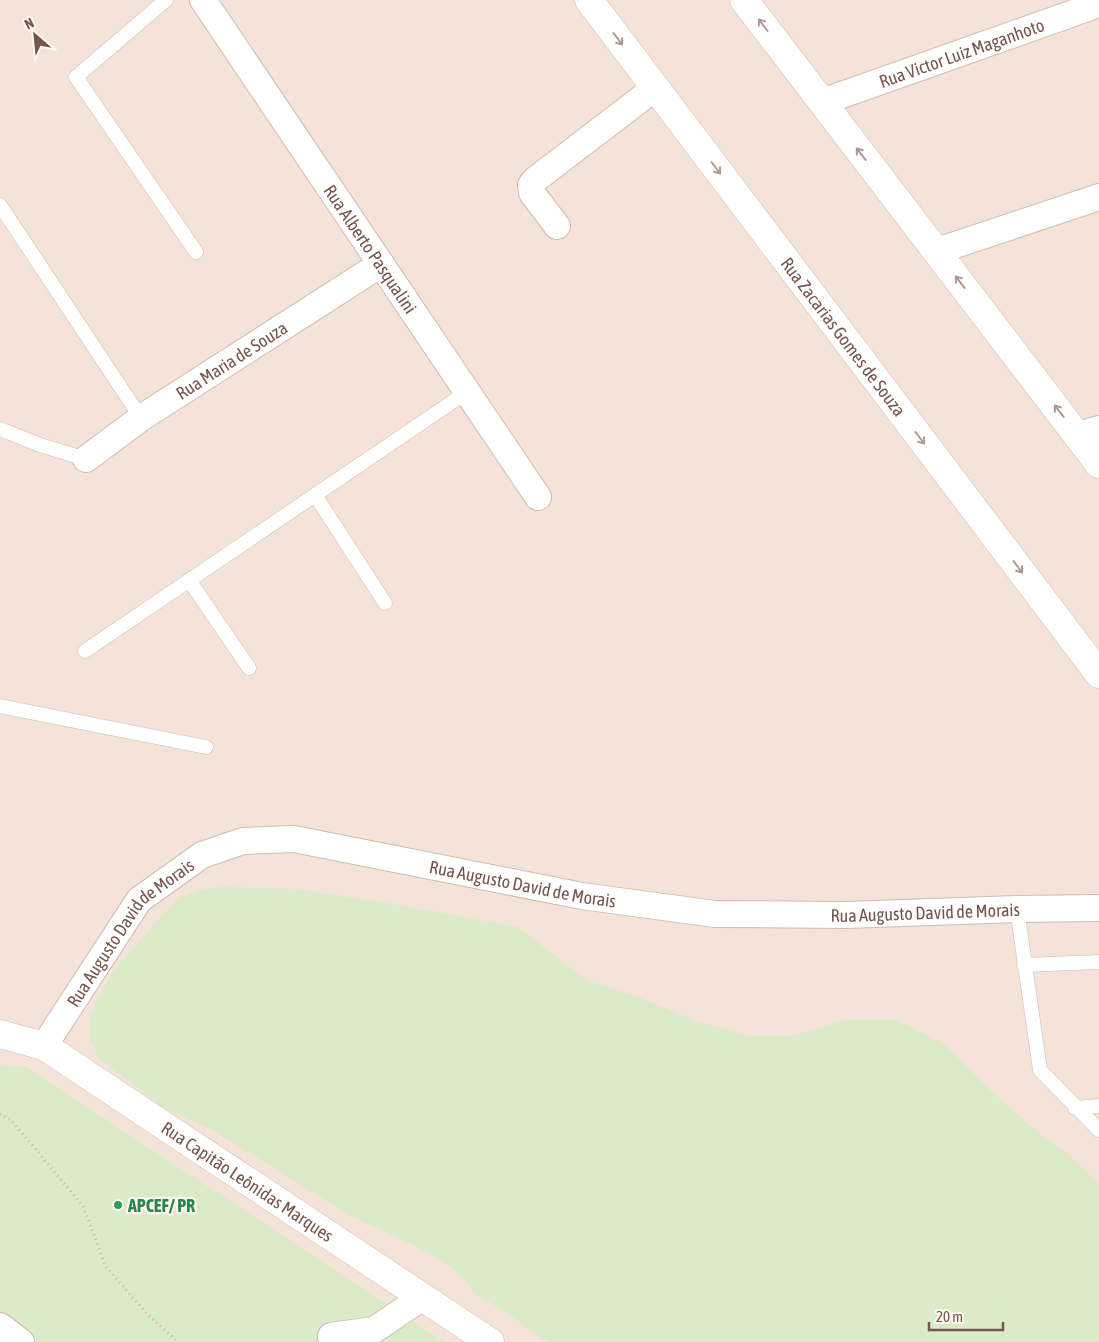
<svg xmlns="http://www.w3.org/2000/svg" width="1099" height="1342" font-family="'Asap Condensed',sans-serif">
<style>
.residential{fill:#f4e3d8}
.green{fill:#dbeac8}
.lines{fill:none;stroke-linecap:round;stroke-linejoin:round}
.service-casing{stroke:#d1bbb2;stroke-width:15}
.minor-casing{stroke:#d1bbb2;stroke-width:28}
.tertiary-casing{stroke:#d1bbb2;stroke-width:29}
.secondary-casing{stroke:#d4baaf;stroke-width:29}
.path{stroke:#d6b0a5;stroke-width:3;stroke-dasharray:1 4;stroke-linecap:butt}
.service{stroke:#fff;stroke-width:14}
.minor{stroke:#fff;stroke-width:26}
.tertiary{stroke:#fff;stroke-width:28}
.secondary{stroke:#fff;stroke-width:28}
.oneway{stroke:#ad9994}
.leisure-dot{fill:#2e9e5b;stroke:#fff7f1;stroke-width:2}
.labels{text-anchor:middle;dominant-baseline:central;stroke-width:4.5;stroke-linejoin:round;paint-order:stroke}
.street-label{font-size:18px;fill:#77554d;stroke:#fff7f1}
.leisure-label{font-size:18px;font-weight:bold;fill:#27864d;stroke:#fff7f1;text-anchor:start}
</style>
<rect width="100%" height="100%" fill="#fcf2ea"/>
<path class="residential" d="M0,0H1099V1342H0Z"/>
<path class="green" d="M222,887L298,889L398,905L518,927L587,981L638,997L696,1021L749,1036H792L845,1020H897L945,1045L990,1090L1043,1137L1062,1149L1099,1184V1342H548L508,1314L476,1294L459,1274L440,1259L407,1242L347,1214L216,1132L161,1106L99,1058L89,1038L90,1018L98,998L112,972L178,898L203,889Z
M0,1066L26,1067L444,1342H0Z"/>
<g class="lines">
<g class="service-casing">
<path id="service" d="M166,0L76,77L196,252
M0,205L141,418
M0,429L40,445L86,459
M315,495L385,603
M189,580L249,668
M85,651L467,392
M0,706L206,747
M1017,909L1040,1070L1099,1130
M1024,965L1099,962
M1075,1108L1099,1106"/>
</g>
<g class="minor-casing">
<g id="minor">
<path id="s1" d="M203,0L538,497"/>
<path id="s2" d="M822,102L1099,4"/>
<path d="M557,226L532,193L531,185L536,179L655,88"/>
<path d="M937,251L1099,197"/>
<path d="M1078,435L1099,429"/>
<path id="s3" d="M86,459L141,418L381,264"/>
<path id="s4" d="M44,1046L139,900L202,855L243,841L294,839L582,896L715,914L846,915L1017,909L1099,908"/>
<path d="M0,1326L21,1342"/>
<path d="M332,1342L331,1336L374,1330L423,1297"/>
</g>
</g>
<g class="tertiary-casing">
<g id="tertiary">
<path id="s5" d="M0,1034L44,1046L490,1342"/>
</g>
</g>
<g class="secondary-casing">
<g id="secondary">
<path id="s6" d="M589,0L1099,674"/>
<path d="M744,0L1099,464"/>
</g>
</g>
<path class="path" d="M0,1114L11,1120L83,1206L106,1267L148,1315L178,1342"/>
<use href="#service" class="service"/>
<use href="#minor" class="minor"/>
<use href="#tertiary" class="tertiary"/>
<use href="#secondary" class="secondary"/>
</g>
<defs><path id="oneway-shaft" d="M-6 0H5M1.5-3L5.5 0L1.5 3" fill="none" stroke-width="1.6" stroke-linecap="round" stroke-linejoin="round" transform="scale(1.25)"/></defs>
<g class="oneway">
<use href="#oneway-shaft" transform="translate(763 25) rotate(-127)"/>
<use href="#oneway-shaft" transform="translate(618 39) rotate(53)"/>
<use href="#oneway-shaft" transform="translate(861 154) rotate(-128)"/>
<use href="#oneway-shaft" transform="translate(716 168) rotate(53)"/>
<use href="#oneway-shaft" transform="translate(960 282) rotate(-128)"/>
<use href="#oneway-shaft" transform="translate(1059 411) rotate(-128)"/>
<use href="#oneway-shaft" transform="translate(920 438) rotate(53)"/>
<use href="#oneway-shaft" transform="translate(1018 567) rotate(53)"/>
</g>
<circle class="leisure-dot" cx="118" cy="1205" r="5"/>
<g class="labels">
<g class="street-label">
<text stroke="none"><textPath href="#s2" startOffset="148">Rua Victor Luiz Maganhoto</textPath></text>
<text stroke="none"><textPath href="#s1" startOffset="300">Rua Alberto Pasqualini</textPath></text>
<text stroke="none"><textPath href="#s6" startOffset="422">Rua Zacarias Gomes de Souza</textPath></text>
<text stroke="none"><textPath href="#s3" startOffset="176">Rua Maria de Souza</textPath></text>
<text stroke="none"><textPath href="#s4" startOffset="579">Rua Augusto David de Morais</textPath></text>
<text stroke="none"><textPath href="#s4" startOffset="984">Rua Augusto David de Morais</textPath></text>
<text stroke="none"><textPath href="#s4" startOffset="144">Rua Augusto David de Morais</textPath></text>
<text stroke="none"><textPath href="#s5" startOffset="290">Rua Capitão Leônidas Marques</textPath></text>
</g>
<g class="leisure-label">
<text x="128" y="1205">APCEF/ PR</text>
</g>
</g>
<g transform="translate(35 35) rotate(333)" stroke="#fff7f1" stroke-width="4" paint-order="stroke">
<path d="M0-4L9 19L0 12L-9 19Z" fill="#77554d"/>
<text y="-8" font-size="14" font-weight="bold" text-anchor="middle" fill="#77554d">N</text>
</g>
<path d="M929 1322v8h74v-8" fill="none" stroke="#77554d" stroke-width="2.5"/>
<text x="936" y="1322" font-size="15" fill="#77554d" stroke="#fff7f1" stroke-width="4" paint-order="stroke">20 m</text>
</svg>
